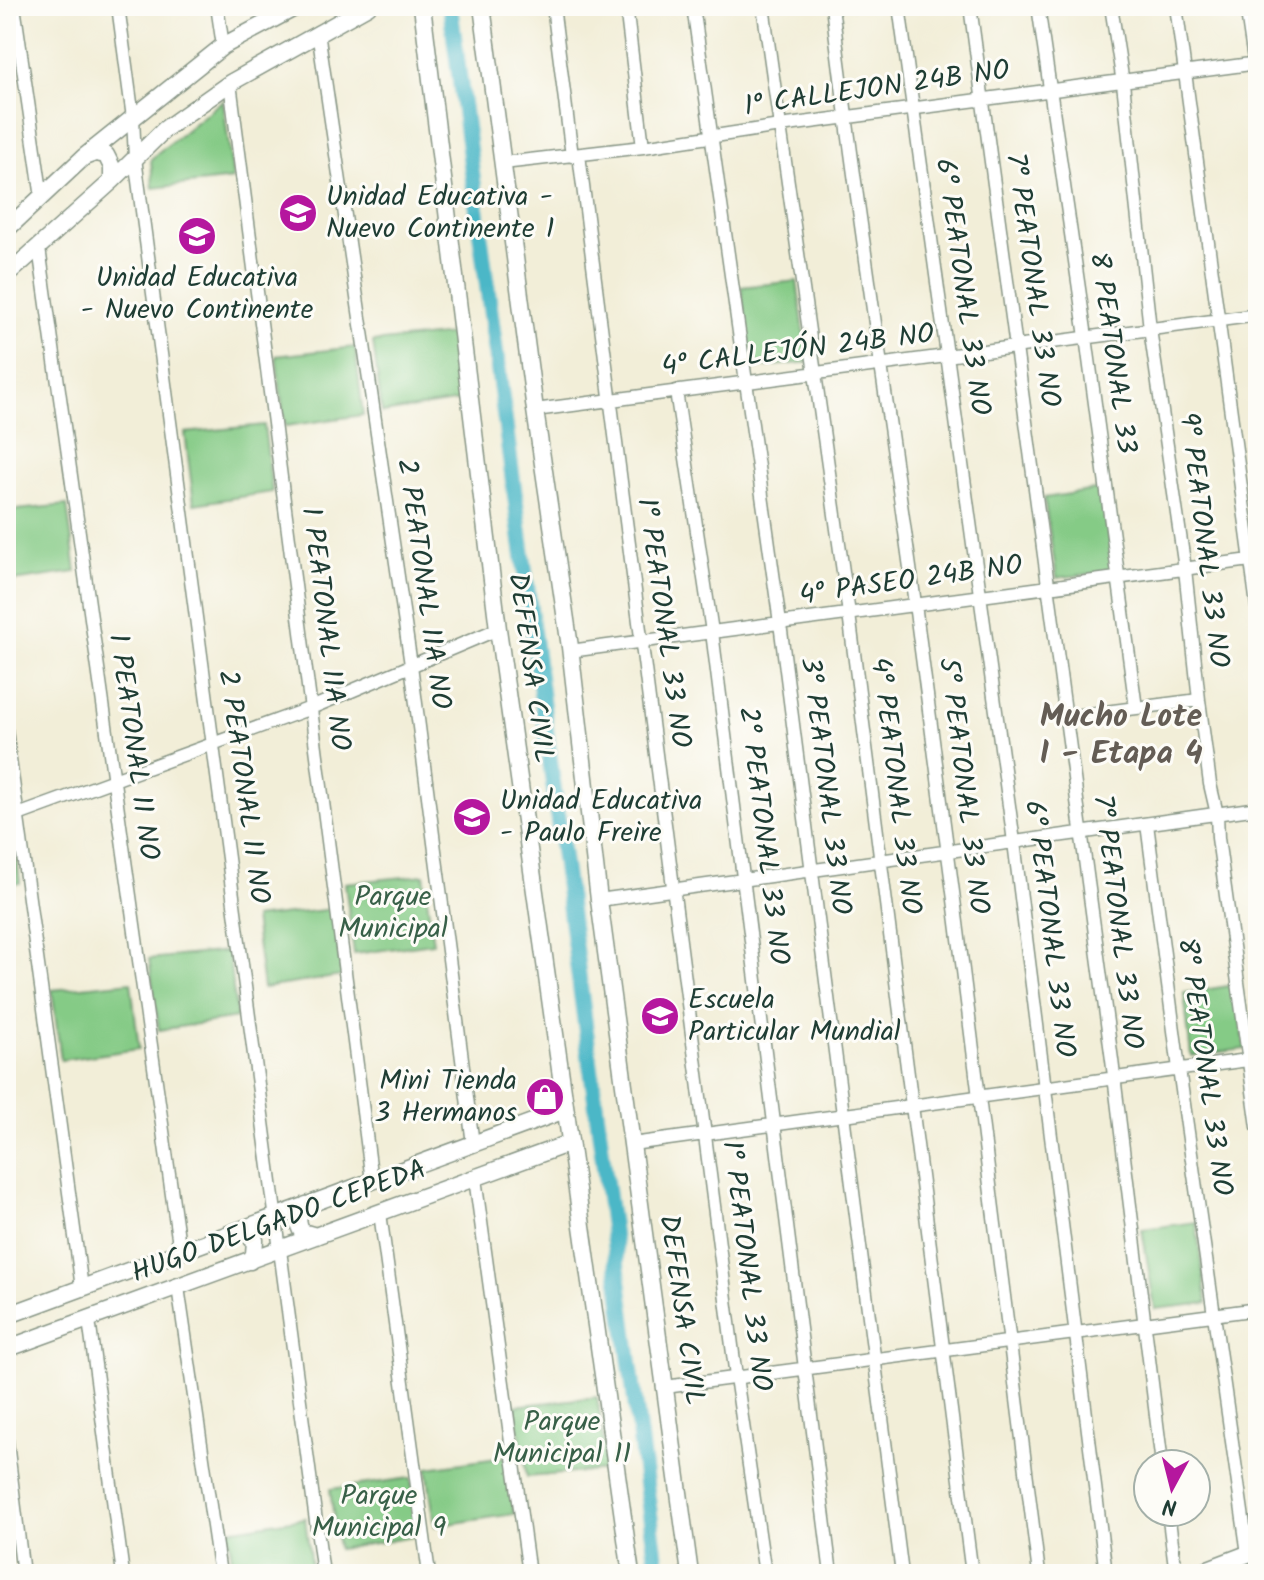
<svg xmlns="http://www.w3.org/2000/svg" width="1264" height="1580" font-family="Kalam,sans-serif">
<style>
.green{fill:#85cb86;stroke:#52845d;stroke-width:2}
.lines{fill:none;stroke-linecap:round;stroke-linejoin:round}
.canal{stroke:#4bb7c7;stroke-width:16}
.street-casing{stroke:#889686;stroke-width:15}
.secondary-casing{stroke:#889686;stroke-width:19}
.street{stroke:#fff;stroke-width:12}
.secondary{stroke:#fff;stroke-width:16}
.labels{text-anchor:middle;dominant-baseline:central;stroke-width:6;stroke-linejoin:round;paint-order:stroke}
.street-label{font-size:28px;fill:#1f3d34;stroke:#fdfcf7}
.poi-label{font-size:28px;fill:#1f3d34;stroke:#fdfcf7;text-anchor:start}
.park-label{font-size:28px;fill:#386048;stroke:#fdfcf7}
.quarter-label{font-size:32px;font-weight:bold;fill:#645d55;stroke:#fdfcf7}
</style>
<rect width="100%" height="100%" fill="#fdfcf7"/>
<filter id="ink" filterUnits="userSpaceOnUse"><feTurbulence type="fractalNoise" baseFrequency=".0125" numOctaves="2"/><feDisplacementMap in="SourceGraphic" scale="16" xChannelSelector="R" yChannelSelector="G"/><feConvolveMatrix kernelMatrix="1 2 1 2 8 2 1 2 1" color-interpolation-filters="sRGB"/></filter>
<filter id="wash" filterUnits="userSpaceOnUse"><feTurbulence type="fractalNoise" baseFrequency=".006" numOctaves="4" result="noise"/><feDisplacementMap in="SourceGraphic" scale="32" xChannelSelector="R" yChannelSelector="G"/><feGaussianBlur stdDeviation="1.8" result="paint"/><feColorMatrix in="noise" values="0 0 0 0 0 0 0 0 0 0 0 0 0 0 0 0 0 1.4 0 .05"/><feComposite in="paint" operator="in"/></filter>
<g filter="url(#wash)">
<rect width="100%" height="100%" fill="#f2eed8"/>
<path class="green" d="M223,100L233,179L153,188L151,159Z
M797,281L808,362L753,368L741,287Z
M452,334L460,401L382,413L373,342Z
M355,347L363,415L285,426L276,356Z
M264,425L272,492L194,504L185,433Z
M1102,489L1114,571L1057,578L1044,498Z
M67,505L76,572L6,582V511Z
M11,815L20,883L6,885V816Z
M424,875L433,943L354,954L345,883Z
M333,909L342,976L263,988L254,918Z
M228,951L237,1018L159,1030L149,959Z
M131,982L139,1049L61,1060L52,990Z
M1235,985L1245,1049L1191,1056L1184,993Z
M1196,1222L1207,1303L1155,1309L1142,1229Z
M597,1397L608,1470L527,1477L515,1406Z
M505,1457L514,1514L435,1526L427,1468Z
M411,1478L419,1536L338,1549L330,1489Z
M305,1518L312,1574H234L228,1530Z
M207,1564L209,1574H139Z"/>
<g class="lines">
<path class="canal" d="M450,6L658,1574"/>
</g>
</g>
<g filter="url(#ink)">
<g class="lines">
<g class="street-casing">
<path id="street" d="M14,6L42,198
M118,6L133,118L135,158L323,1574
M217,6L223,46
M553,6L572,156
M626,6L643,147
M693,6L780,623L902,1574
M763,6L849,614L972,1574
M832,6C856,206 888,405 915,604C959,927 998,1251 1039,1574
M899,6L1014,842L1106,1574
M970,6L1112,1060L1162,1464
M1038,6L1086,337L1136,708
M1111,6L1123,83L1150,329L1185,569L1199,700L1210,784L1217,814L1218,838L1258,1127
M1176,6L1258,613
M1246,6L1258,87
M318,32L411,665L473,1144
M230,83L372,1181
M579,155L736,1377L765,1574
M503,163L643,147L780,126L1258,63
M39,248L180,1252
M676,391L712,632L831,1574
M535,410L1258,315
M570,651L1258,559
M1066,717L1199,700
M6,730L82,1288
M18,815L311,708L498,629
M1147,824L1179,1069L1248,1554
M599,900L1258,808
M632,1144L1255,1059
M475,1178L529,1574
M380,1213L429,1574
M178,1287L220,1574
M89,1320L123,1574
M665,1387L1258,1309
M6,1434L23,1574
M1168,1512L1176,1574"/>
</g>
<g class="secondary-casing">
<path id="secondary" d="M422,6L498,629L631,1574
M482,6L535,410L570,647L599,900L690,1574
M84,157L95,153L106,155L112,167V181
M6,230L84,157L223,46L298,6
M6,276L112,181L165,129L230,83L368,6
M306,1205C299,1214 295,1221 302,1232L316,1236
M237,1231L246,1233L255,1240L254,1254L250,1261
M6,1316L565,1110
M6,1349L570,1143
M1195,1574L1258,1550"/>
</g>
<use href="#street" class="street"/>
<use href="#secondary" class="secondary"/>
</g>
</g>
<defs>
<g id="school-disc" transform="scale(2)"><circle r="9.5" fill="#b5179e" stroke="#fdfcf7"/><path d="M0-5L7-2L0 1L-7-2ZM-4 1L0 2.5L4 1V4Q0 6-4 4Z" fill="#fff"/></g>
<g id="shop-disc" transform="scale(2)"><circle r="9.5" fill="#b5179e" stroke="#fdfcf7"/><path d="M-5-2.5h2.3a2.7 3.5 0 0 1 5.4 0H5L5.5 6h-11ZM-1.5-2.5h3a1.5 2.3 0 0 0-3 0Z" fill="#fff"/></g>
</defs>
<g fill-rule="evenodd">
<use href="#school-disc" x="298" y="213"/>
<use href="#school-disc" x="197" y="236"/>
<use href="#school-disc" x="472" y="817"/>
<use href="#school-disc" x="660" y="1016"/>
<use href="#shop-disc" x="545" y="1097"/>
</g>
<g class="labels">
<g class="street-label">
<text transform="translate(877 89) rotate(-8)">1° CALLEJON 24B NO</text>
<text transform="translate(1032 280) rotate(82)">7° PEATONAL 33 NO</text>
<text transform="translate(962 287) rotate(82)">6° PEATONAL 33 NO</text>
<text transform="translate(798 351) rotate(-7)">4° CALLEJÓN 24B NO</text>
<text transform="translate(1112 353) rotate(82)">8 PEATONAL 33</text>
<text transform="translate(1203 540) rotate(83)">9° PEATONAL 33 NO</text>
<text transform="translate(911 581) rotate(-8)">4° PASEO 24B NO</text>
<text transform="translate(423 584) rotate(82)">2 PEATONAL 11A NO</text>
<text transform="translate(663 623) rotate(82)">1° PEATONAL 33 NO</text>
<text transform="translate(325 629) rotate(83)">1 PEATONAL 11A NO</text>
<text transform="translate(530 668) rotate(82)">DEFENSA CIVIL</text>
<text transform="translate(133 747) rotate(82)">1 PEATONAL 11 NO</text>
<text transform="translate(825 786) rotate(83)">3° PEATONAL 33 NO</text>
<text transform="translate(895 786) rotate(83)">4° PEATONAL 33 NO</text>
<text transform="translate(963 786) rotate(83)">5° PEATONAL 33 NO</text>
<text transform="translate(243 787) rotate(82)">2 PEATONAL 11 NO</text>
<text transform="translate(763 836) rotate(83)">2° PEATONAL 33 NO</text>
<text transform="translate(1117 922) rotate(83)">7° PEATONAL 33 NO</text>
<text transform="translate(1049 929) rotate(83)">6° PEATONAL 33 NO</text>
<text transform="translate(1204 1067) rotate(82)">8° PEATONAL 33 NO</text>
<text transform="translate(279 1222) rotate(-20)">HUGO DELGADO CEPEDA</text>
<text transform="translate(746 1266) rotate(83)">1° PEATONAL 33 NO</text>
<text transform="translate(681 1310) rotate(82)">DEFENSA CIVIL</text>
</g>
<g class="poi-label">
<text x="326" y="197">Unidad Educativa -<tspan x="326" dy="32">Nuevo Continente 1</tspan></text>
<text x="197" y="278" text-anchor="middle">Unidad Educativa<tspan x="197" dy="32">- Nuevo Continente</tspan></text>
<text x="500" y="801">Unidad Educativa<tspan x="500" dy="32">- Paulo Freire</tspan></text>
<text x="688" y="1000">Escuela<tspan x="688" dy="32">Particular Mundial</tspan></text>
<text x="517" y="1081" text-anchor="end">Mini Tienda<tspan x="517" dy="32">3 Hermanos</tspan></text>
</g>
<g class="park-label">
<text x="393" y="897">Parque<tspan x="393" dy="32">Municipal</tspan></text>
<text x="562" y="1422">Parque<tspan x="562" dy="32">Municipal 11</tspan></text>
<text x="379" y="1496">Parque<tspan x="379" dy="32">Municipal 9</tspan></text>
</g>
<g class="quarter-label">
<text x="1121" y="717">Mucho Lote<tspan x="1121" dy="37">I - Etapa 4</tspan></text>
</g>
</g>
<rect width="1264" height="1580" fill="none" stroke="#fdfcf7" stroke-width="32"/>
<g transform="translate(1172 1488) rotate(187)"><circle r="38" fill="#fdfcf7" stroke="#a4b0a9" stroke-width="2"/>
<path d="M0-6L14 30L0 20L-14 30Z" fill="#b5179e"/>
<text y="-12" font-size="22" font-weight="bold" text-anchor="middle" fill="#1f3d34">N</text>
</g>
</svg>
